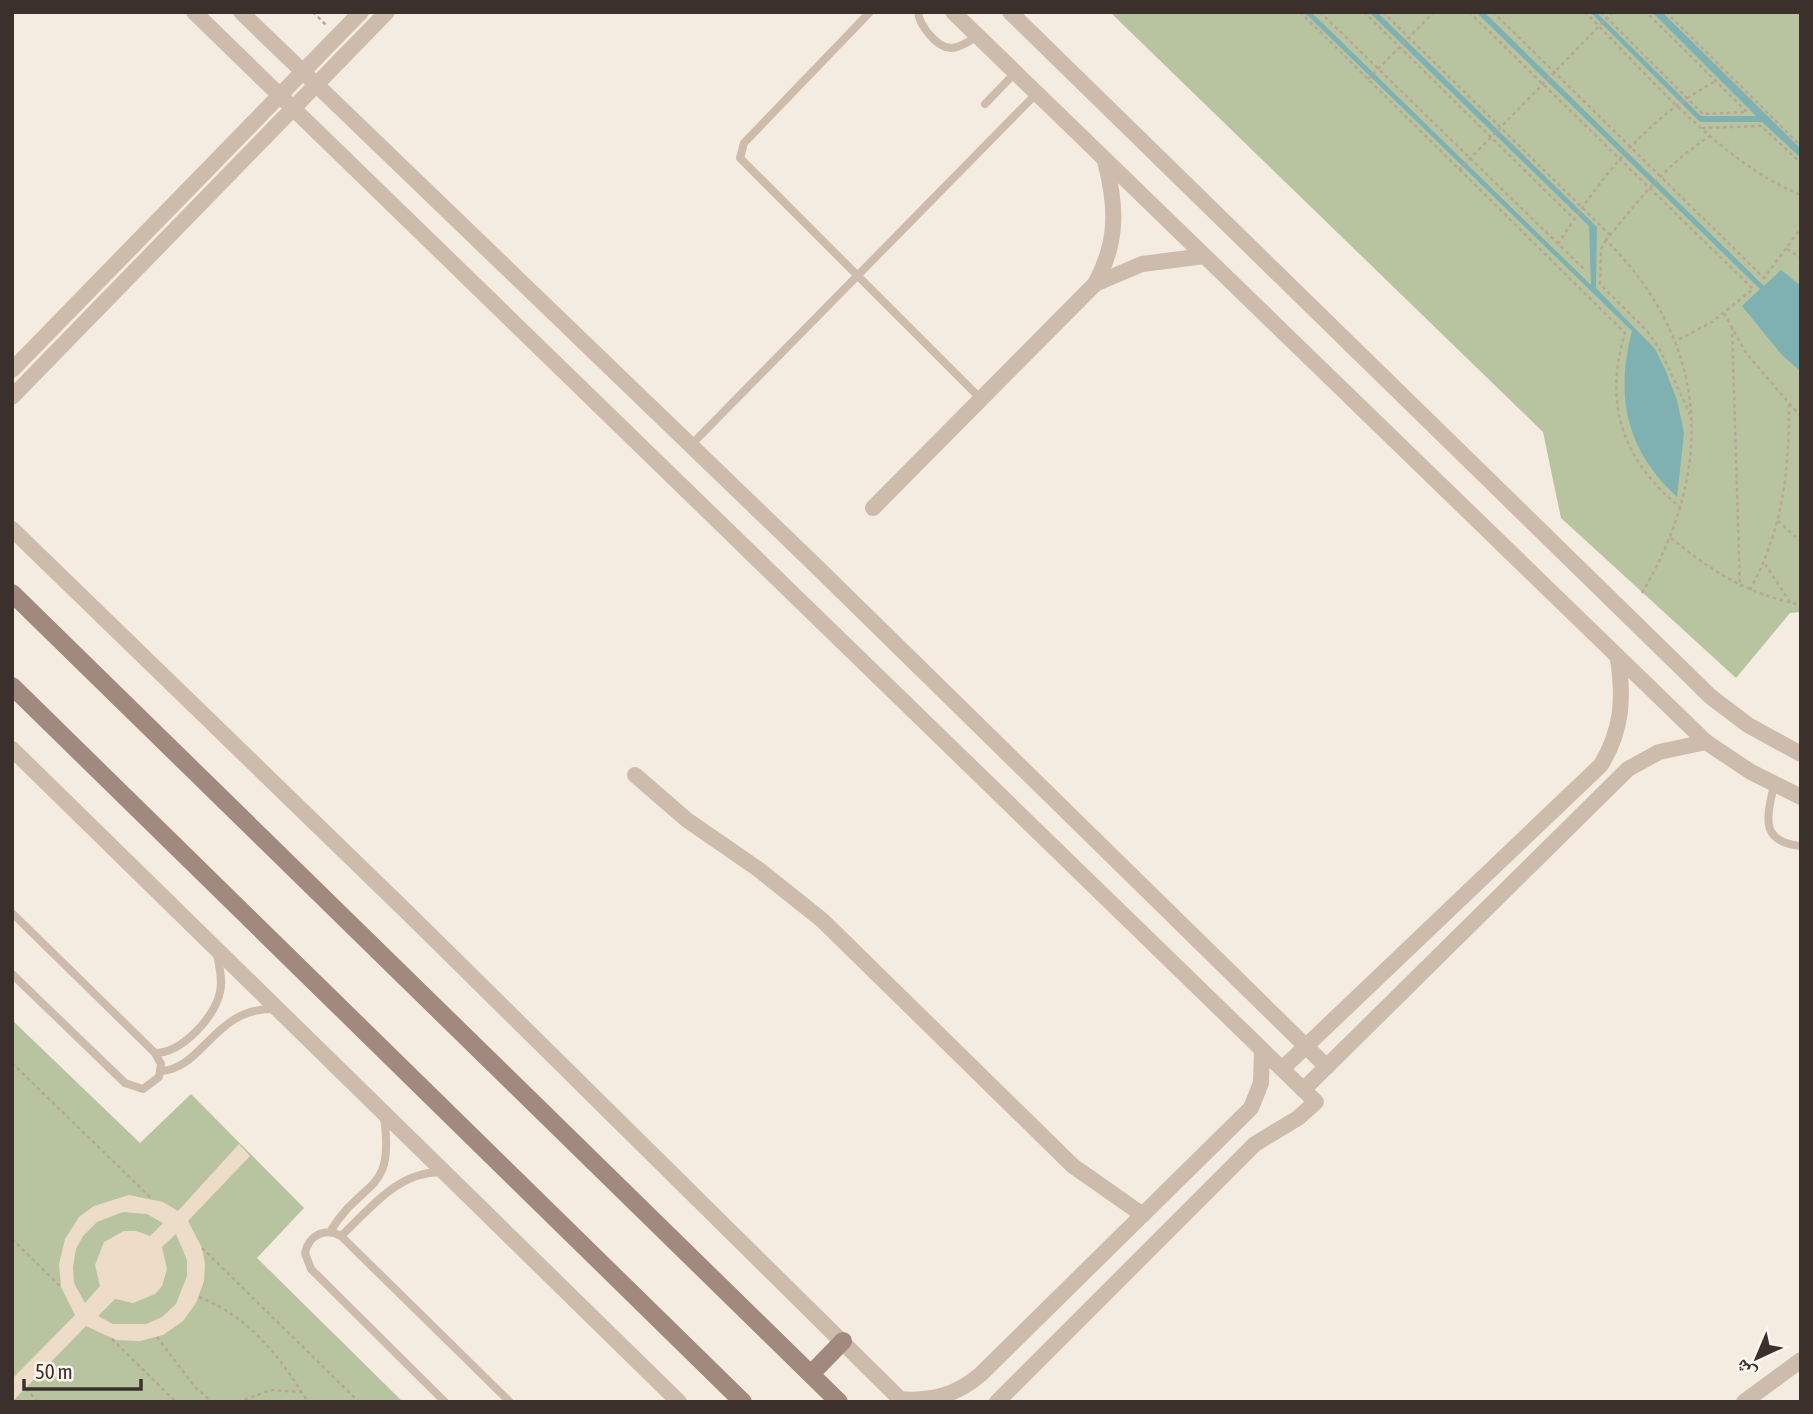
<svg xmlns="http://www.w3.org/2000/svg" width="1813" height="1414" font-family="'Asap Condensed','Noto Naskh Arabic',sans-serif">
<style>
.green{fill:#b8c4a0}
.plaza{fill:#ecdcc8;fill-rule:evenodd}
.water{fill:#7fb0b2}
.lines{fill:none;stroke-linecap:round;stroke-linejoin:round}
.path{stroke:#b9a596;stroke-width:2.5;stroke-dasharray:3.5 3.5;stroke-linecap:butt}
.service{stroke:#cdbbac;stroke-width:8}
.minor{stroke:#cdbbac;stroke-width:16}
.secondary{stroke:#a18a7d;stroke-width:18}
</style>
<rect width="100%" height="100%" fill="#f4ebe1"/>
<path class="green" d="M1110,12H1801V612L1790,613L1736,678L1561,518L1543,432Z
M12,1020L140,1143L191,1094L304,1208L257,1258L403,1402H12Z"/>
<path class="plaza" d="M239,1144L250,1156L188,1221L202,1248L205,1264L204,1281L196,1303L183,1321L163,1335L140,1341L116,1340L86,1326L12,1402V1379L75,1315L61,1287L59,1264L65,1239L79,1217L94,1206L129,1195L163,1202L178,1211ZM123,1212L147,1214L163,1223L150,1236L136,1231H124L104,1242L95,1265L100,1286L85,1303L74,1283L73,1267L76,1249L83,1236L97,1222ZM176,1234L187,1260V1276L176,1304L162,1317L146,1324H113L98,1316L115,1299L133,1303L155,1294L162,1286L167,1269L162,1247Z"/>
<path class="water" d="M1304,12H1311L1591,285L1589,226L1369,12H1377L1597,227L1596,288L1655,349L1665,369L1677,400L1684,433L1677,497C1626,450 1615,397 1632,331Z
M1476,12H1484L1764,286L1781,270L1801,286V372L1781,354L1742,306L1760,289Z
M1590,12H1596L1701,116H1756L1652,12H1662L1801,149V158L1762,122H1700Z"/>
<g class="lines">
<path class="path" d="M313,12L326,25
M1300,12L1625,333C1603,406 1623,461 1682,509
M1320,12L1586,271
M1364,12L1574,219
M1383,12L1610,235
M1469,12L1753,289L1712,322L1676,341
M1493,12L1764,278L1801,228
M1585,12C1646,73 1721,163 1801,195
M1601,12L1703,114L1747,112L1646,12
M1666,12L1801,146
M1368,79L1434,12
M1702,128L1761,126L1801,163
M1459,170L1613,12
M1606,240L1601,249L1600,284L1647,331L1660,350L1690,414
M1558,244C1600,179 1645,118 1716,81
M1787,249L1801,258
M1724,313L1746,353L1801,417
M1732,327L1740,587
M1778,521L1801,542
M1671,538C1714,573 1746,593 1801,605
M1765,564L1790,602
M1750,590C1783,528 1789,474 1789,404
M1642,593C1715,469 1711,345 1606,240C1640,199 1665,165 1710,136
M12,1063L151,1198
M12,1239L61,1287
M202,1248L359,1402
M199,1297C250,1317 280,1357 308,1402
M157,1337L195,1387L212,1402
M112,1339L176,1402
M12,1378L13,1379
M26,1389L38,1402
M238,1402L271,1390L302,1392"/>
<path class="service" d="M870,12L744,143L740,158L981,399
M918,12C919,25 937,48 951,48C960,48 970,41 977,36
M985,104L1015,73
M691,445L1036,94
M1774,785C1767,817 1759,842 1801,846
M12,913L155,1053L161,1064L159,1077L143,1089L125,1083L12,974
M155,1053C182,1053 215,1017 220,992C223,979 219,966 217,954
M161,1071C203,1069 215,1007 274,1009
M330,1232C363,1177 395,1196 384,1117
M341,1236C371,1208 397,1172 441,1172
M445,1402L311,1269L305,1253C309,1235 325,1227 341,1236L510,1402"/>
<path class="minor" d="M194,12L1316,1102L1298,1118L1255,1144L997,1402
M241,12L816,566L1327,1067
M953,12L1706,742L1751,772L1801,797
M1010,12L1711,697L1748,725L1801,754
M1095,284L1142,264L1204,256
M12,370L361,12
M12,397L387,12
M873,508L1095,284C1118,242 1117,207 1105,161
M12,529L412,917L903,1402
M12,749L679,1402
M635,775L687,820L758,869L822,920L1073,1166L1143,1215
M1282,1069L1601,765C1622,730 1624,699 1618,659
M1303,1090L1628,769L1659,752L1706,742
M899,1399C931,1402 957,1395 981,1374L1251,1108L1261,1083L1262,1050
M1744,1402L1801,1360"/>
<path class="secondary" d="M12,593L839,1402
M12,686L743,1402
M811,1374L843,1341"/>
</g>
<rect width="1813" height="1414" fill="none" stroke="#3b302b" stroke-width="28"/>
<g transform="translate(1757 1358) rotate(224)" stroke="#fbf5ee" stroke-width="5" paint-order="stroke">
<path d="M0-5L12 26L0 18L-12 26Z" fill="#3b302b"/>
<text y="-10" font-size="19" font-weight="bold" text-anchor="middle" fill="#3b302b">ش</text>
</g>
<path d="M24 1379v10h117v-10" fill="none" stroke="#3b302b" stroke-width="3.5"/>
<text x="35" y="1379" font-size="21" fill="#3b302b" stroke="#fbf5ee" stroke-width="5" paint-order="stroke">50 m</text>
</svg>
